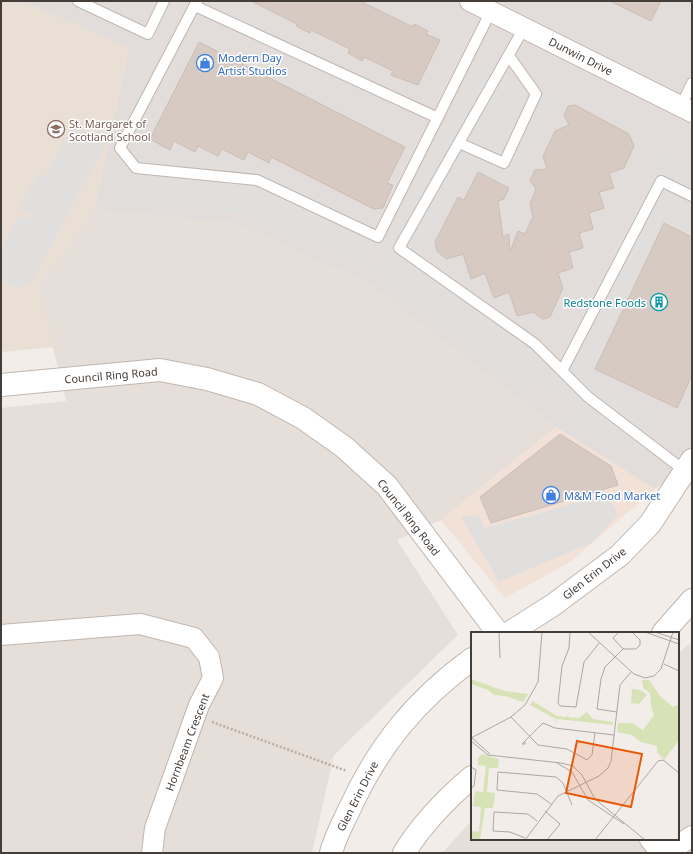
<svg xmlns="http://www.w3.org/2000/svg" width="693" height="854" font-family="'Noto Sans',sans-serif">
<style>
.residential{fill:#e6ded8}
.commercial{fill:#f2e1d7}
.industrial{fill:#e2ddda}
.education{fill:#eadfd4}
.parking{fill:#e1dfdd}
.building{fill:#d6cac3;stroke:#ccbeb4}
.lines{fill:none;stroke-linecap:round;stroke-linejoin:round}
.service-casing{stroke:#c0b6af;stroke-width:12}
.minor-casing{stroke:#c0b6af;stroke-width:22}
.tertiary-casing{stroke:#c0b6af;stroke-width:24}
.path{stroke:#bdac9f;stroke-width:2.5;stroke-dasharray:2 2;stroke-linecap:butt}
.service{stroke:#fff;stroke-width:10}
.minor{stroke:#fff;stroke-width:20}
.tertiary{stroke:#fff;stroke-width:22}
.labels{text-anchor:middle;dominant-baseline:central;stroke-width:3;stroke-linejoin:round;paint-order:stroke}
.street-label{font-size:11px;fill:#453d38;stroke:#fff}
.shop-label{font-size:11px;fill:#366cbe;stroke:#fff;text-anchor:start}
.education-label{font-size:11px;fill:#785e54;stroke:#fff;text-anchor:start}
.culture-label{font-size:11px;fill:#0d838f;stroke:#fff;text-anchor:end}
.inset-road{fill:none;stroke:#ada7a2;stroke-width:1}
.view{fill:#e8590c;fill-opacity:0.15;stroke:#e8590c;stroke-width:2}
.inset-edge{fill:none;stroke:#453d38;stroke-width:2}
</style>
<rect width="100%" height="100%" fill="#f2ede9"/>
<path class="residential" d="M94,210L236,224L367,283L556,427L441,520L397,540L458,635L334,755L312,853H1V408L66,401L38,286Z
M692,642V853H442L472,820V839H678V653Z"/>
<path class="commercial" d="M556,427L655,489L570,562L505,598L441,520Z"/>
<path class="industrial" d="M21,1H692V460L655,489L556,427L367,283L236,224L94,210L129,48Z"/>
<path class="education" d="M1,1H21L129,48L94,210L38,286L54,347L1,352Z"/>
<path class="parking" d="M481,60L554,102L510,186L470,167L418,254L551,351L528,395L375,272Z
M73,125L106,143L30,285L24,282L20,289L1,279V250L20,215L28,219L31,214L19,208L37,175L44,178Z
M665,153L686,164L672,195L688,207L683,223L663,215L587,382L659,417L644,455L568,422L575,405L544,389Z
M120,157L253,168L378,233L363,266L250,213L107,204Z
M610,494L617,516L591,543L499,582L461,517L479,515L484,528Z"/>
<path class="building" d="M251,1H360L413,27L414,24L428,31L426,34L440,40L418,85L391,75L393,71L364,57L362,61L348,53L350,49L311,30L310,33L296,26L297,24Z
M610,1H661L651,21Z
M199,42L405,147L387,183L393,185L383,208L374,209L271,157L269,163L248,152L244,160L222,149L218,156L198,146L195,152L174,141L170,150L150,139Z
M575,105L629,134L634,146L624,168L609,173L614,188L599,192L604,208L589,213L593,229L579,233L583,248L569,252L573,268L558,273L563,288L550,317L543,319L533,312L517,316L509,292L494,298L485,273L471,279L463,254L446,259L437,251L435,242L458,197L464,200L478,172L509,188L504,199L498,201L503,237L509,234L510,252L518,231L525,234L533,217L530,204L536,189L530,180L535,170L547,169L543,156L555,131L569,125L564,115L568,106Z
M664,223L692,237V375L677,408L595,369Z
M560,434L611,466L618,485L491,523L480,497Z"/>
<g class="lines">
<g class="service-casing">
<path id="service" d="M78,1L148,34L164,1
M197,1L120,148L136,168L257,180L378,237L491,11
M195,6L438,118
M524,28L399,248L535,344L588,397L685,471
M681,106L692,83
M459,143L504,163L536,94L509,56
M562,371L661,181L692,196"/>
</g>
<g class="minor-casing">
<path id="minor" d="M470,1L692,112
M1,635L140,624L194,638L209,657L213,678L199,705L155,828L152,853
M667,853L692,836"/>
</g>
<g class="tertiary-casing">
<path id="tertiary" d="M1,385L160,370L207,379L258,394L303,418L344,447L387,486L498,633
M509,633L553,605L620,555L650,524L692,460
M663,633L692,600
M651,839L662,853
M331,853C335,837 343,823 350,808C379,745 416,700 472,659
M404,853C422,824 446,799 472,777"/>
</g>
<path class="path" d="M212,722L347,771"/>
<use href="#service" class="service"/>
<use href="#minor" class="minor"/>
<use href="#tertiary" class="tertiary"/>
</g>
<defs>
<g id="shop-ring" transform="scale(0.9)"><circle r="9.5" fill="#fff" stroke="#3f7fe0" stroke-width="1.5"/><path d="M-5-2.5h2.3a2.7 3.5 0 0 1 5.4 0H5L5.5 6h-11ZM-1.5-2.5h3a1.5 2.3 0 0 0-3 0Z" fill="#3f7fe0"/></g>
<g id="school-ring" transform="scale(0.9)"><circle r="9.5" fill="#fff" stroke="#8d6e63" stroke-width="1.5"/><path d="M0-5L7-2L0 1L-7-2ZM-4 1L0 2.5L4 1V4Q0 6-4 4Z" fill="#8d6e63"/></g>
<g id="building-ring" transform="scale(0.9)"><circle r="9.5" fill="#fff" stroke="#0f9aa8" stroke-width="1.5"/><path d="M-4-6H4V6H1V3H-1V6H-4ZM-2.5-4.3h1.7v1.8h-1.7ZM.8-4.3h1.7v1.8H.8ZM-2.5-1h1.7V.8h-1.7ZM.8-1h1.7V.8H.8Z" fill="#0f9aa8"/></g>
</defs>
<g fill-rule="evenodd">
<use href="#shop-ring" x="205" y="63"/>
<use href="#school-ring" x="56" y="129"/>
<use href="#building-ring" x="659" y="302"/>
<use href="#shop-ring" x="551" y="495"/>
</g>
<g class="labels">
<g class="street-label">
<text transform="translate(581 56) rotate(27)">Dunwin Drive</text>
<text transform="translate(111 375) rotate(-5)">Council Ring Road</text>
<text transform="translate(409 517) rotate(52)">Council Ring Road</text>
<text transform="translate(594 573) rotate(-38)">Glen Erin Drive</text>
<text transform="translate(187 742) rotate(-69)">Hornbeam Crescent</text>
<text transform="translate(357 796) rotate(-63)">Glen Erin Drive</text>
</g>
<g class="shop-label">
<text x="218" y="57">Modern Day<tspan x="218" dy="13">Artist Studios</tspan></text>
<text x="564" y="495">M&amp;M Food Market</text>
</g>
<g class="education-label">
<text x="69" y="123">St. Margaret of<tspan x="69" dy="13">Scotland School</tspan></text>
</g>
<g class="culture-label">
<text x="646" y="302">Redstone Foods</text>
</g>
</g>
<g transform="translate(471 632)">
<rect width="208" height="208" fill="#f2ede9"/>
<path d="M0,47L34,59L57,62L52,70L34,64L23,63L17,58L0,52ZM171,48H178L189,64L202,75L208,72V108L193,128L186,120V114L170,110L161,103L146,100L147,91H161L172,98L183,83L180,75L179,61L172,56ZM161,57L169,58L176,63L168,72L160,71ZM62,69L86,84L96,85L98,79L97,85L108,86L116,80L122,87L142,90V93L86,87L84,94L85,87L59,73ZM11,122L28,127L27,136H18L16,160L24,161L22,176H14L9,208H0V199L8,200L10,175L2,174L4,159L12,160L15,134L7,133V126Z" fill="#d7e2b7"/>
<path class="inset-road" d="M28,0L29,26M99,0L98,16L91,34L87,71L89,74L105,75L113,30L129,10M117,0L163,42L174,46L183,44L190,37L202,0M148,0L142,6L152,17M174,0L208,12M184,0L208,8M193,32L208,39M146,80L126,77L130,47L134,35L152,17H165L169,13V8L161,0M40,85L67,113L96,117L116,128L121,123L124,101M0,105L19,122M0,106L40,85L54,73L67,50L71,0M0,109L17,123L90,131L102,134L111,143L124,167L174,208M54,109V112H51L72,91L84,96L143,103M86,131L101,140L117,168L153,192M0,135L5,138L3,154L0,156M80,172L66,162L26,158L27,140L85,145L92,151L101,173M74,179L89,192L76,208M54,206L39,200L22,199L23,180L57,182L66,189M54,208L87,164L128,144L137,136L140,129L149,53L160,40M124,208L187,129L192,128L208,141"/>
<path class="view" d="M106,109L171,122L160,175L95,161Z"/>
<rect width="208" height="208" class="inset-edge"/>
</g>
<rect width="693" height="854" fill="none" stroke="#453d38" stroke-width="4"/>
</svg>
